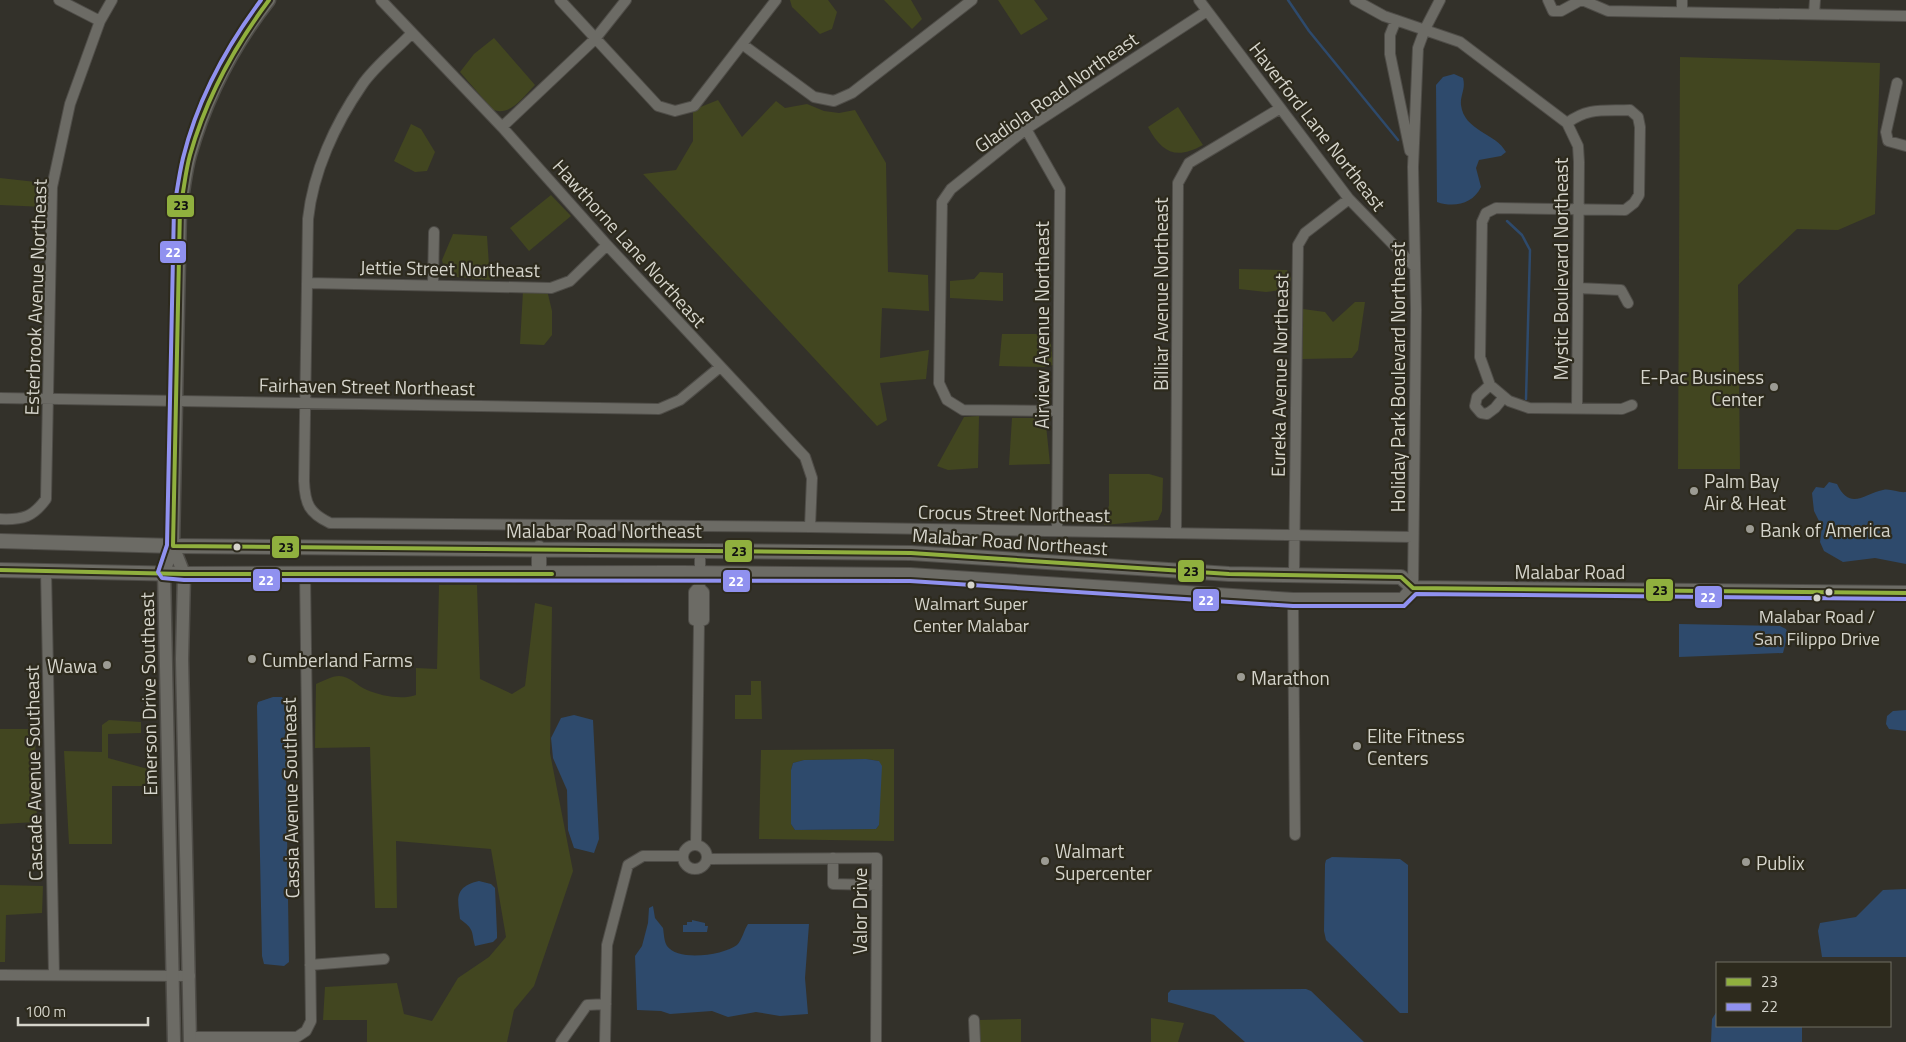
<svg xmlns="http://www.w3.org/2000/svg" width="1906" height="1042" font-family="'Titillium Web',sans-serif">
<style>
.green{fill:#424620;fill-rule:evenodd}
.water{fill:#2e4a6c}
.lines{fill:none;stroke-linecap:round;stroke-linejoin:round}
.stream{stroke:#2e4a6c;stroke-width:2.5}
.minor-casing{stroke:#4f4d48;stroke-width:12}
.tertiary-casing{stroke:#4f4d48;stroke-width:15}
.secondary-casing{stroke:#4f4d48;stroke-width:16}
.minor{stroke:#6c6b65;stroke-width:10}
.tertiary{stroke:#6c6b65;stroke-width:12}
.secondary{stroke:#6c6b65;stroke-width:14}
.bus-1-casing{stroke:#2d2a1d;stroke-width:8}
.bus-2-casing{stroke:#2d2a1d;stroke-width:8}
.bus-1{stroke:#90b03e;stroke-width:4}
.bus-2{stroke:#9091ef;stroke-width:4}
.poi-dot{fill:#9c9b93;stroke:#2d2a1d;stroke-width:2}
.bus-dot{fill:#d5d4cb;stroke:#2d2a1d;stroke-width:2}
.labels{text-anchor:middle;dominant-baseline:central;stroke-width:4.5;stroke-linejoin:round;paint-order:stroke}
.bus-label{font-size:18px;fill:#d5d4cb;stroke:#2d2a1d}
.street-label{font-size:19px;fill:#d5d4cb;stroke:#2d2a1d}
.poi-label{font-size:19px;fill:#d5d4cb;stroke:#2d2a1d;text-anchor:start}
.line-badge{stroke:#2d2a1d;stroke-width:2}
.badge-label{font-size:14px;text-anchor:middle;font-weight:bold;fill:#fff}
.pale-badge-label{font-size:14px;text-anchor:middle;font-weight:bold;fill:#111}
</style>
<rect width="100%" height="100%" fill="#33312a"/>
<path class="green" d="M790,0H828L837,12L832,29L820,34L792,7Z
M884,0H911L922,19L912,29Z
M998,0H1034L1048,19L1021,35Z
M494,38L535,85C523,97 511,116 493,110L460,72L474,54Z
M1680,57L1880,63L1875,214L1838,230L1797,229L1738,285L1740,469H1678Z
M718,100L742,137L776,101L785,108L807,104L824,111L839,113L855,110L886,163L888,272L928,275L929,311L882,308L880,358L929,350L926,379L880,383L887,420L877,426L643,174L676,170L693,141V110Z
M1178,107L1203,145C1176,160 1162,153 1148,127Z
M411,124L421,129L435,152L427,171L415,172L394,161Z
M0,178L45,183V207L0,205Z
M551,195L571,216L529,251L510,228Z
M453,234L487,236L490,280L446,276L442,260Z
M1239,269L1287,270L1291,278L1288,289L1266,292L1239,289Z
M980,272L1003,273V301L950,298V281L974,279Z
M547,290L552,311V335L544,345L520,344L523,291Z
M1355,302H1365L1358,350L1352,358L1302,359L1303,309L1325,312L1333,322Z
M1002,334H1050L1053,365L1044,367L999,366Z
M979,416L978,468L948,470L937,466L964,417Z
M1012,418H1033L1046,425L1050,464L1009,465Z
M1109,474H1149L1163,478L1162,511L1158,520L1104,525L1109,505Z
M439,585H477L480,679L512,694L525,686L535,603L552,607L550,753L573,871L534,986L514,1010L507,1042H367V1020H323L325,987L397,983L404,1014L432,1021L458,978L489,957L506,937L491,849L396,841L397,908H375L370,747L315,748L316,684C323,681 332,676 339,676C350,676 357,686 367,690C381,696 402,700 416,695V668L437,669Z
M751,681H761L762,719H735V695H751Z
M109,720L141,722V733L108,734V758L148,769V786H112V844H69L64,751L102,752V725Z
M0,729H35L37,822L0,824Z
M894,749V841L759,839L761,750ZM866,759L879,761V825L876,829L795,830L791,824V770L793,763L804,760Z
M0,885L43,886L42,913L6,915L5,962H0Z
M1151,1018L1184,1023L1178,1042H1151Z
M1021,1019V1042H979V1020Z"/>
<path class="water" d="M1454,74L1463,78C1466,89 1460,95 1461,105C1464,131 1496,133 1506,152L1501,156L1479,160L1476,168L1481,187C1473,204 1454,208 1437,202L1436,85L1443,77Z
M1829,482L1837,484C1850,511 1864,494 1883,490C1890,488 1898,493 1906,492V564L1875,558L1843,562L1824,551L1820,542L1822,527L1814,511L1812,493L1816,487L1824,488Z
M1679,624L1780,626L1786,629L1788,634L1783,653L1679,657Z
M273,697H282L285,704L289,962L284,966L264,964L262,956L257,706L258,702Z
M1906,710V731L1889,729L1886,724L1887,716L1893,711Z
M574,715L593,720L599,839L594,853L574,848L568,830L567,790L553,758L551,738L561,718Z
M866,759L879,761L882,766L879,825L876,829L795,830L791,824V770L793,763L804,760Z
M1332,857L1400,859L1408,865V1013H1400L1326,940L1324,931L1325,864L1326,860Z
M479,881L491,884L495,888L497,933V938L493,942L475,946C471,931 475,930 460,919C458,900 453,887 479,881Z
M1906,889V957H1822L1818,931L1820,923L1856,917L1883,890Z
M653,906L655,918L663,928C664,934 664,941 667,946C678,962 724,955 737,945C742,940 744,930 748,924H809L805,978L808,1014L780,1016L756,1012L728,1017L712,1011L670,1014L661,1011L637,1010L635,956L642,946L648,923L649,908Z
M692,920L705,923V926H708L707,932H683V925H687V922H692Z
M1306,989L1311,991L1364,1042H1245L1214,1015L1168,1002V993L1171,990Z
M1717,1011V1026H1802V1042H1711L1712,1019Z"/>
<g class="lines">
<path class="stream" d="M1288,0L1309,31L1398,140
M1507,221L1522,235L1530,250L1526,399"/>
<g class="minor-casing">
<path id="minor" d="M59,0L100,21
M381,0L502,127L607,245L805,457L812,478L810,527
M560,0L658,106L675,111L694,106L776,0
M1199,0L1349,199L1415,267
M1355,0L1384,16L1460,42L1567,123L1578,146L1579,162L1577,408
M1548,0L1553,11H1561L1581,0
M1582,0L1608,11L1906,16
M1682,12V0
M1814,14L1815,0
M1396,20L1390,35V54L1410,151
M412,33C396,50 375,66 362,85C335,124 313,172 308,219L304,481C305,504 309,513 330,523L810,527L1413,537
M742,44L814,97L834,101L852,93L972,0
M1897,83L1886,132L1888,141L1906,146
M1567,123C1588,107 1604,111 1630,110L1638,117L1640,127L1639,195L1634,203L1625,210L1496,208L1486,213L1482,222L1480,357L1490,385L1509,401L1529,408L1622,409L1632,405
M502,127L595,39L626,0
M1026,129L1060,189L1057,531
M307,283L551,288L570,281L607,245
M433,284L434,232
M1578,288L1621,290L1628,303
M1490,385L1477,397L1475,406L1481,413L1487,414L1495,408L1504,397
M0,398L659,409L680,400L720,367
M1058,411L963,410L947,400L939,383L942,202L951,189L1026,129L1207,11
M0,519C23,520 33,517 46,499L52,187L70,104L100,21L112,0
M1176,532L1178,183L1189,163L1279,109
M46,570L54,975
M1294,575L1298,245L1305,233L1349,199
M1413,588L1416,310L1413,167L1418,48L1425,29L1440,0
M1293,600L1295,835
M699,622L694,620V592L700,585V549
M696,845L699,622L704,620V592L700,588
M683 857a12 12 0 1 1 24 0a12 12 0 1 1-24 0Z
M833,858V884L877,885
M707,859L877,858L876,1042
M310,965L384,959
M0,975L190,976
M974,1020L975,1042
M190,1037H297L306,1031L311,1021L305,574
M561,1042L587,1005L606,1004
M605,1042L607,945L628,865L643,856H683"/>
</g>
<g class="tertiary-casing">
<path id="tertiary" d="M173,546L184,574L182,659L190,1042
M174,1042L164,572L173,546L180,208C184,191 185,172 190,155C206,98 232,47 269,0"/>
</g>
<g class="secondary-casing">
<path id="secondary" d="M0,541L173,546L911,553L1229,574L1401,577L1413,588
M539,548V574
M0,570L184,574L682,573L910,575L1293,600H1403L1413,588
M1413,588L1906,593"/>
</g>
<use href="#minor" class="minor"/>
<use href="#tertiary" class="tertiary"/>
<use href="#secondary" class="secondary"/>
<g class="bus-1-casing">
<path id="bus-1" d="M269,0C234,47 206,98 190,155C185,173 184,191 180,208L173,546L911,553L1229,574L1401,577L1413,588
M0,570L184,574H552
M1413,588L1906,593"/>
</g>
<g class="bus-2-casing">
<path id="bus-2" d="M261,0C226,47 197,101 183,158C179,175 177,191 174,208L167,545L158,572L162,578L184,580L910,581L1293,606H1404L1416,594L1906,599"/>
</g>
<use href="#bus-1" class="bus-1"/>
<use href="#bus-2" class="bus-2"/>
</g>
<g class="poi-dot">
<circle cx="1774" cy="387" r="5"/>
<circle cx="1694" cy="491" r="5"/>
<circle cx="1750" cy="529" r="5"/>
<circle cx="252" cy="659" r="5"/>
<circle cx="107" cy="665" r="5"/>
<circle cx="1241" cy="677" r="5"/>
<circle cx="1357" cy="746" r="5"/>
<circle cx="1045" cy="861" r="5"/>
<circle cx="1746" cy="862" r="5"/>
</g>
<g class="bus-dot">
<circle cx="237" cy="547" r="4.5"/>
<circle cx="971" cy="585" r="4.5"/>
<circle cx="1829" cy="592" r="4.5"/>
<circle cx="1817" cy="598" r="4.5"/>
</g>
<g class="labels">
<g class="bus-label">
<text x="971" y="603">Walmart Super<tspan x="971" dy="22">Center Malabar</tspan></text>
<text x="1817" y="616">Malabar Road /<tspan x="1817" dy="22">San Filippo Drive</tspan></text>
</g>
<g class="street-label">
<text transform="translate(1056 92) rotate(-35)">Gladiola Road Northeast</text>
<text transform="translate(1318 126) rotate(52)">Haverford Lane Northeast</text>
<text transform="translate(630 243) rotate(48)">Hawthorne Lane Northeast</text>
<text transform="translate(450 268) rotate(1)">Jettie Street Northeast</text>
<text transform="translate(1560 269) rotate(-90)">Mystic Boulevard Northeast</text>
<text transform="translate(1160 294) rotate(-90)">Billiar Avenue Northeast</text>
<text transform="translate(35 297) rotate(-88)">Esterbrook Avenue Northeast</text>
<text transform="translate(1041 325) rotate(-90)">Airview Avenue Northeast</text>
<text transform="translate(1279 375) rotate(-89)">Eureka Avenue Northeast</text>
<text transform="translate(1397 377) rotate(-90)">Holiday Park Boulevard Northeast</text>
<text transform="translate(367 386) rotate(1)">Fairhaven Street Northeast</text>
<text transform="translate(1014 513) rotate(1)">Crocus Street Northeast</text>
<text x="604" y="530">Malabar Road Northeast</text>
<text transform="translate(1010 541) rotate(4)">Malabar Road Northeast</text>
<text x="1570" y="571">Malabar Road</text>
<text transform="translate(148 694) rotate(-91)">Emerson Drive Southeast</text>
<text transform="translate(33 773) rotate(-91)">Cascade Avenue Southeast</text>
<text transform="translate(290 798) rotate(-91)">Cassia Avenue Southeast</text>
<text transform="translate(859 911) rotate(-90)">Valor Drive</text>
</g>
<g class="poi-label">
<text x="1764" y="376" text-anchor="end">E-Pac Business<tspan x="1764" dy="22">Center</tspan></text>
<text x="1704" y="480">Palm Bay<tspan x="1704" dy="22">Air &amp; Heat</tspan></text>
<text x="1760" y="529">Bank of America</text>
<text x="262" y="659">Cumberland Farms</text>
<text x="97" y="665" text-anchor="end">Wawa</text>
<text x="1251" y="677">Marathon</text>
<text x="1367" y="735">Elite Fitness<tspan x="1367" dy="22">Centers</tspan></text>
<text x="1055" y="850">Walmart<tspan x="1055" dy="22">Supercenter</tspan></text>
<text x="1756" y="862">Publix</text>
</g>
</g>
<g class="line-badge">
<rect x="166" y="194" width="29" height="24" rx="5" fill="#90b03e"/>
<rect x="159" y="240" width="28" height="24" rx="5" fill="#9091ef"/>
<rect x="271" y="535" width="29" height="24" rx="5" fill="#90b03e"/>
<rect x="724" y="539" width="29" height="24" rx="5" fill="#90b03e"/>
<rect x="1177" y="559" width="28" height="24" rx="5" fill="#90b03e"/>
<rect x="252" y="568" width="29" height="24" rx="5" fill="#9091ef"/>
<rect x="722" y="569" width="29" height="24" rx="5" fill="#9091ef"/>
<rect x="1645" y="578" width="29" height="24" rx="5" fill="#90b03e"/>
<rect x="1694" y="585" width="29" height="24" rx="5" fill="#9091ef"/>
<rect x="1192" y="588" width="28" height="24" rx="5" fill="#9091ef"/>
</g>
<g class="badge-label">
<text x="173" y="257">22</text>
<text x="266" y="585">22</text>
<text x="736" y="586">22</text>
<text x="1708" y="602">22</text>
<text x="1206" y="605">22</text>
</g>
<g class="pale-badge-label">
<text x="181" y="210">23</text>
<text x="286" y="552">23</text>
<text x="739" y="556">23</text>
<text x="1191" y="576">23</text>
<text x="1660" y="595">23</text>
</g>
<rect x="1716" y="962" width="175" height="65" fill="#2d2a1d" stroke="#706e63"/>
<rect x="1726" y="978" width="25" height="8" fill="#90b03e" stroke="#706e63"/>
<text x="1761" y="987" font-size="15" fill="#d5d4cb">23</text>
<rect x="1726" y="1003" width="25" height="8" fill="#9091ef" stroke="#706e63"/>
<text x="1761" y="1012" font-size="15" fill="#d5d4cb">22</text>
<path d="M18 1017v8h130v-8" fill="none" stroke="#d5d4cb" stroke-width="2.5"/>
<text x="25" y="1017" font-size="15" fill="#d5d4cb" stroke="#2d2a1d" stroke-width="4" paint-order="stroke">100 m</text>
</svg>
